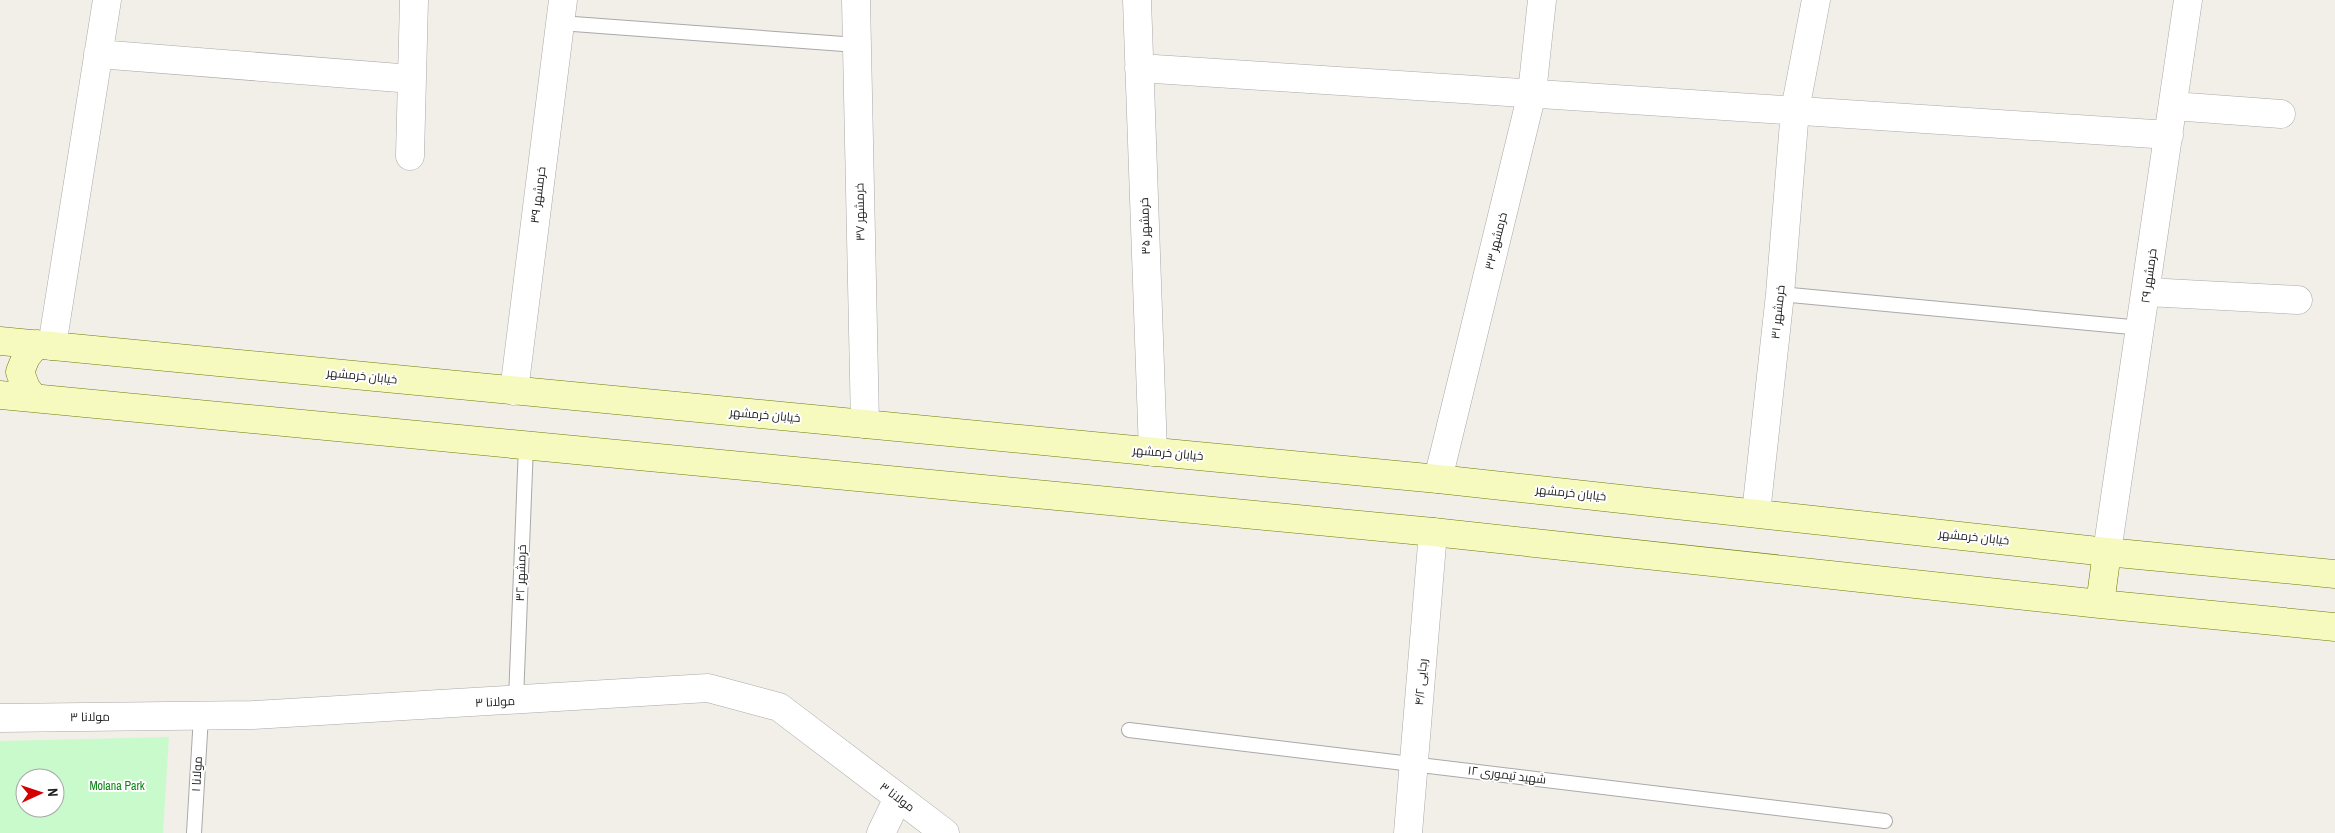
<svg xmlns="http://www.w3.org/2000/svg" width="2335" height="833" font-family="'Archivo Narrow',Cairo,sans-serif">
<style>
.park{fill:#c8facc;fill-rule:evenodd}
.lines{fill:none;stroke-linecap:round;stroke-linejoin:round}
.lane-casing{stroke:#a9a9a9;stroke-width:16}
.street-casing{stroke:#a9a9a9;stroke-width:29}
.secondary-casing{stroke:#707d05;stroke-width:29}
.lane{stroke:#fff;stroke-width:14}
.street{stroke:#fff;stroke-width:28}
.secondary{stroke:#f7fabf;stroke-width:28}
.labels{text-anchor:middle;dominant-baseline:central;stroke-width:4;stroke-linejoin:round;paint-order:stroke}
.street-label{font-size:12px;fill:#222;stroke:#fff}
.park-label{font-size:12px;fill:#0c8416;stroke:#fff}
</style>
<rect width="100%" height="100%" fill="#f2efe9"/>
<path class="park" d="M169,737L163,833H0V741ZM25,778H55V808H25Z"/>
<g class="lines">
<g class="lane-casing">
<path id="lane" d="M560,23L857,45
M1780,294L2142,328
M516,700L526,445
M1129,730L1885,821
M194,833L201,716"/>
</g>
<g class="street-casing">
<path id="street" d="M856,0L865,424
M1137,0L1153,452
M98,54L412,79
M1139,68L2169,135
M2173,106L2281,114
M410,156L414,0
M2147,292L2298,300
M52,346L107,0
M514,391L563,0
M1438,479L1532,93L1542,0
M1756,513L1780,294L1795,110L1816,0
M2107,552L2188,0
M0,718L253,715L708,688L779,707L945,833
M881,833L898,798
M1408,833L1433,532"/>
</g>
<g class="secondary-casing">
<path id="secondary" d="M0,341L1438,479L2107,552L2335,574
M0,395L1433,532L2100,604L2335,627
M34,398L26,388L20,372L26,357L37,344
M2100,604L2107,552"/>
</g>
<use href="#lane" class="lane"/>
<use href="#street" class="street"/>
<use href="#secondary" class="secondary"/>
</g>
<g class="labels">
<g class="street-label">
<text transform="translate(538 195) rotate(-83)">خرمشهر ۳۹</text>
<text transform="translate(860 212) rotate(-91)">خرمشهر ۳۷</text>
<text transform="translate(1145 226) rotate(-92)">خرمشهر ۳۵</text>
<text transform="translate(1496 241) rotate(-76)">خرمشهر ۳۳</text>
<text transform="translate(2149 276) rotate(-82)">خرمشهر ۲۹</text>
<text transform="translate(1778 312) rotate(-84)">خرمشهر ۳۱</text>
<text transform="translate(362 376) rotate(6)">خیابان خرمشهر</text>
<text transform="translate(765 415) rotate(5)">خیابان خرمشهر</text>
<text transform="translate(1168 453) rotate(5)">خیابان خرمشهر</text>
<text transform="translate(1571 493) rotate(6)">خیابان خرمشهر</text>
<text transform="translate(1974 537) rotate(6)">خیابان خرمشهر</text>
<text transform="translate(521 573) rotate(-88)">خرمشهر ۳۲</text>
<text transform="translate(1421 682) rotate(-85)">رجایی ۴/۲</text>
<text transform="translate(495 702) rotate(-3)">مولانا ۳</text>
<text transform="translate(90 717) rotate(-1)">مولانا ۳</text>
<text transform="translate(197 774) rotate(-87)">مولانا ۱</text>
<text transform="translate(1507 775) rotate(7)">شهید تیموری ۱۲</text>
<text transform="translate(897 797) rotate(37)">مولانا ۳</text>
</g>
<g class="park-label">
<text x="117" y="786">Molana Park</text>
</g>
</g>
<g transform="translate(40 793) rotate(87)"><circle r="24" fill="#ffffff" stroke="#a7a7a7"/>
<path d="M0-4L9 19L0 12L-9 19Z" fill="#d40000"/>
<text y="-8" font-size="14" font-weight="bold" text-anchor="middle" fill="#222222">N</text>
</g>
</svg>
